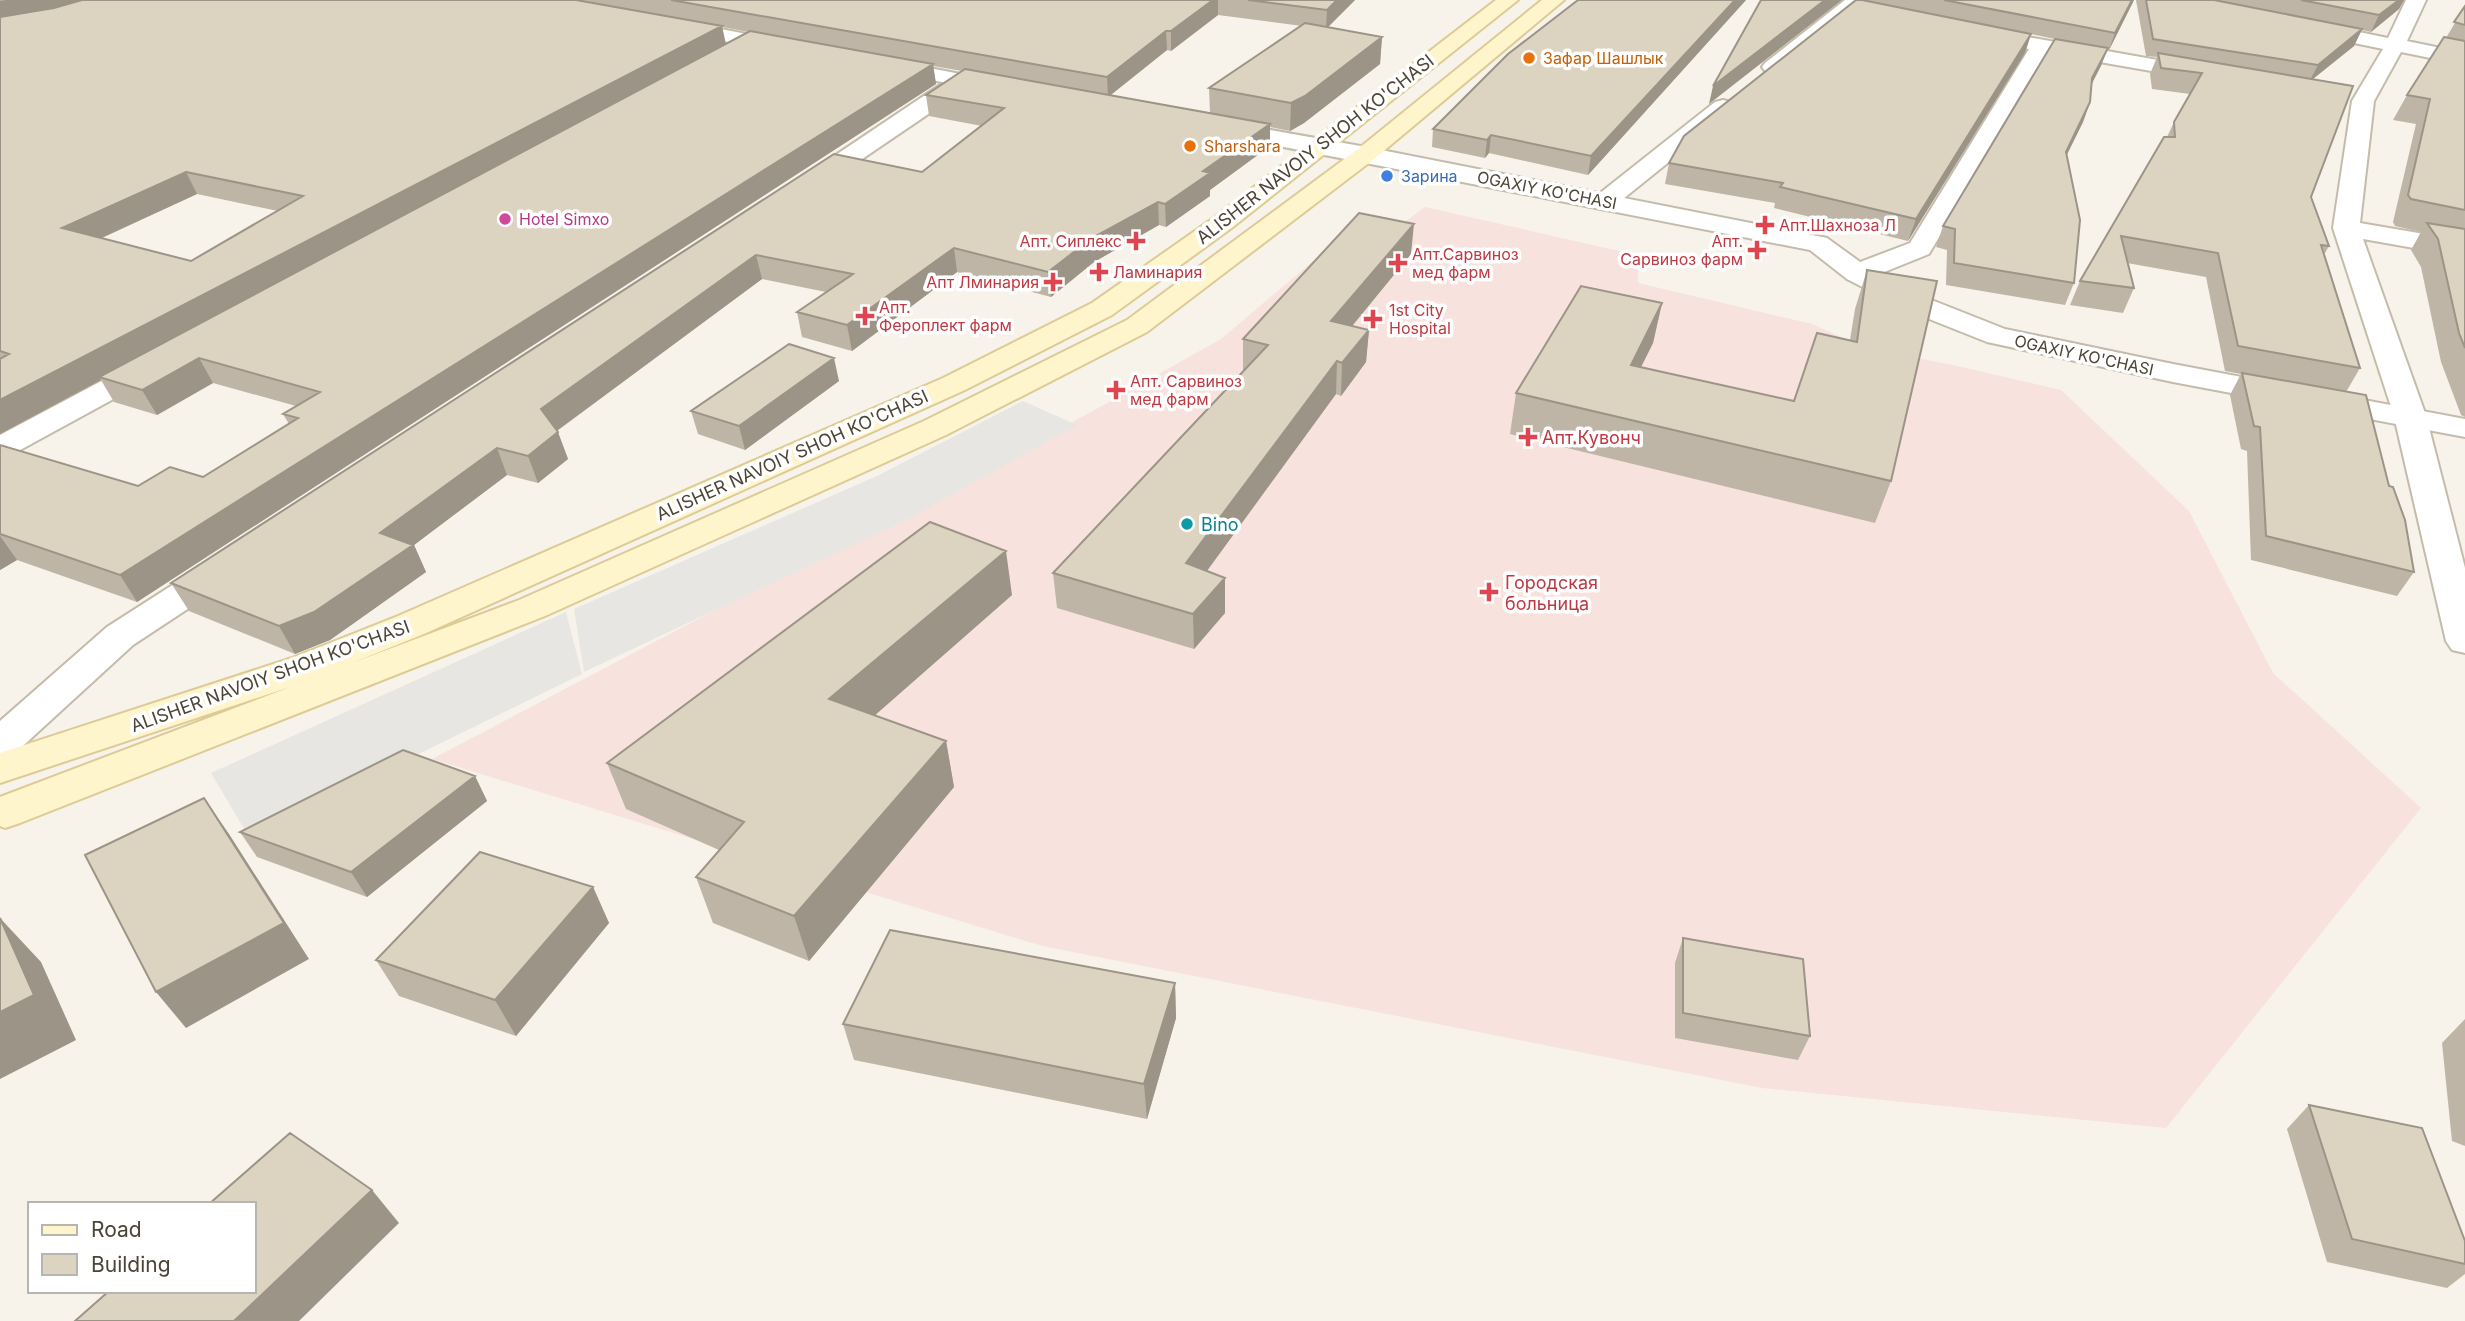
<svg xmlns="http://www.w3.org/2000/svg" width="2465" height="1321" font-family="Inter,sans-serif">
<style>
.medical{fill:#f8e2dd}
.parking{fill:#e8e6e2}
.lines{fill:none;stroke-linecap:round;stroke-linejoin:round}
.minor-casing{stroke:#c4bcab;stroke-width:4}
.tertiary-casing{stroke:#c4bcab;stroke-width:4}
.secondary-casing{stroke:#dccb95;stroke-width:4}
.minor{fill:#fff;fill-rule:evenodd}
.tertiary{fill:#fff;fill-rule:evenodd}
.secondary{fill:#fff5cc;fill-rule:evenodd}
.wall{fill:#beb5a6;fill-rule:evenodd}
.shaded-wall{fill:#9b9487}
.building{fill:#ddd3c1;stroke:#9b9487;stroke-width:2;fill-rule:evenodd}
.food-dot{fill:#e8710a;stroke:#fff;stroke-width:2.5}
.shop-dot{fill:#3f7fe0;stroke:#fff;stroke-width:2.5}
.hotel-dot{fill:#d1479c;stroke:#fff;stroke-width:2.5}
.health-dot{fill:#e0444e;stroke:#fff;stroke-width:2.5}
.culture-dot{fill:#0f9aa8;stroke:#fff;stroke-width:2.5}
.labels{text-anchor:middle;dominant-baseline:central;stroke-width:7;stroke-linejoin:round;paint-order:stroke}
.far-food-label{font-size:16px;fill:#c56008;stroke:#fff;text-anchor:start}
.far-shop-label{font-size:16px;fill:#366cbe;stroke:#fff;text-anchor:start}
.far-street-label{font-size:16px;fill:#4c4537;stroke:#fff}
.far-hotel-label{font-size:16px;fill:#b23c85;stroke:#fff;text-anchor:start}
.far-health-label{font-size:16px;fill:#be3a42;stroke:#fff;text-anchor:start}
.street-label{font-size:18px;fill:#4c4537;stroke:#fff}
.health-label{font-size:18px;fill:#be3a42;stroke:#fff;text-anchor:start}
.culture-label{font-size:18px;fill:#0d838f;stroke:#fff;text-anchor:start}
</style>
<rect width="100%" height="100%" fill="#f7f3ea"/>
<path class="medical" d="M1425,207L1637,255L1638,283L1812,324L1866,348L1953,365L2061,390L2189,511L2273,673L2421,808L2166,1128L1762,1088L1042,946L432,759L1091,412L1221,339L1351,229L1384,237Z"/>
<path class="parking" d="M1023,401L1077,425L906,520L584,672L574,609L877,476Z
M566,612L582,674L249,837L211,773Z"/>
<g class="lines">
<g class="minor-casing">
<path id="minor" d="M1845,0H1867L1779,71H1765L1762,67L1765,63Z
M2406,0H2426L2407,41L2465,53V65L2401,52L2374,101L2360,223L2465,241V257L2363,239L2426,416L2465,568V653L2452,650L2446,641L2394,416L2333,228L2352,101L2383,49L2306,33L2299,31L2296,27L2299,23L2306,21L2388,38Z
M1976,28L2203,68L2210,70L2214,74L2210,78L2203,80L2048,53L1929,254L1867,279L1857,281L1847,279L1843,273L1847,267L1910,243L2029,49L1969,38L1966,34L1969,30Z
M963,74L971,75L974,80L971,85L815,191L806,193L797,191L794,186L797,181L955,75Z
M1723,100L1731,102L1734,107L1731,112L1613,207L1604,209L1595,207L1592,202L1595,197L1715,102Z
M152,357L163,360L167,366L163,372L11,455L0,458V435L141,360Z
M223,558L236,561L241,569L236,577L133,645L14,754L0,759V721L107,627L210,561Z"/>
</g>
<g class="tertiary-casing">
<path id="tertiary" d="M673,20L789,42L796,44L799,48L796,52L789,54L666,30L663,26L666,22Z
M883,59L1002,82L1010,83L1013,88L1010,93L1002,94L876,69L873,65L876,61Z
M1220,121L1366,147L1827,238L1867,267L1929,299L2005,329L2173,364L2465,419V437L2173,382L1987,342L1909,311L1847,279L1810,250L1212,133L1209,128L1212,123Z"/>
</g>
<g class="secondary-casing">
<path id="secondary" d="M1496,0H1518L1233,227L1112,315L965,390L424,634L352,663L519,600L924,421L1127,320L1358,149L1542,0H1564L1374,159L1147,332L946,435L545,616L20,823L5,828L0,826V797L290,687L0,783V753L292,658L398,616L943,378L1092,303L1215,217Z"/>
</g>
<use href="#minor" class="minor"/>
<use href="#tertiary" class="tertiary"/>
<use href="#secondary" class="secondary"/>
</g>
<path class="wall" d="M0,0H1355L1328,27L1382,37L1380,64L1304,123L1290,131L1270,127V146L1210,190V196L1166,227L1159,225L1094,262L1051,297L957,272L852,351L802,337L797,312L826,292L762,279L557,431L568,459L538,483L507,475L414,545L426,572L330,640L295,654L189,611L171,583L834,154L922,172L982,126L929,116L926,95L962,71L933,66L936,84L137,602L17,560L0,570V445L138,486L203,477L289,424L283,414L296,406L213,383L157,415L114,402L101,380L0,433ZM1218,15L1302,26L1209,88L1210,113L1111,95L1167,50L1171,51ZM722,27L738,30L748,32L726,44ZM197,194L278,211L191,261L102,238Z
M1578,0H1746L1588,175L1489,153L1485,158L1432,147L1433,129Z
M1868,0H2134L2109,50L2107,49L2092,83L2090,102L2083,122L2066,155L2074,283L2065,305L1946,285L1947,250L1936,247L1943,226L2055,39L2031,34L2025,53L1908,241L1774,208L1775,203L1665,184L1669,163L1868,1Z
M2136,0H2404L2399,9L2371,32L2362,30L2354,46L2313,79L2311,197L2329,246L2324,255L2360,368L2346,392L2389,486L2414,572L2397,596L2251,560L2247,451L2241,449L2230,395L2241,374L2225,371L2206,277L2127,263L2134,288L2123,313L2070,305L2080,281L2167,137L2174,122L2190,94L2152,89L2150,74L2157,57L2146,56Z
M2465,6V417L2461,415L2441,362L2421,267L2411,250L2421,232L2395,226L2393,222L2416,124L2393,120L2407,95L2446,38Z
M1411,254L1352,326L1369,330L1366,362L1341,396L1336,394L1207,571L1225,578V613L1194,649L1057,608L1053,573L1243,371V339Z
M1867,270L1891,481L1875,523L1510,434L1516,393L1662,303L1653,343L1641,367L1794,401L1850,340L1855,309Z
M839,381L745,450L698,434L691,411Z
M1012,595L875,715L946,741L954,787L809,961L713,923L696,877L719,850L626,809L607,763Z
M475,776L487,801L367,897L257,857L240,832Z
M593,887L609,923L516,1036L399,996L376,960Z
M1683,938L1810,1036L1798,1060L1675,1038V963Z
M1175,983L1176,1018L1147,1119L854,1060L843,1024Z
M2465,1019V1146L2452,1141L2442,1043Z
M2309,1105L2465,1241V1274L2447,1288L2327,1262L2287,1129Z"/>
<path class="shaded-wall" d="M6,0H97L0,22V1Z
M1213,0H1218V15L1171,51V31Z
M1337,0H1355L1326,29L1327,10Z
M1735,0H1746L1588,175L1591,156Z
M1825,0H1842L1709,104L1713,86Z
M2132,0H2134L2109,50L2115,33Z
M2399,0H2404L2399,9L2371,32L2379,15Z
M722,26L726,46L99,377L101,380L0,434V400Z
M2362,29L2354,46L2309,82L2318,65Z
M1166,31L1167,50L1108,97L1107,77Z
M2031,34L2025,53L1908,241L1916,219Z
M1382,37L1380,64L1304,123L1290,131L1291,103Z
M2108,48L2101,66L2085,97L2092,78Z
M933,64L936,84L137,602L120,575Z
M2090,102L2083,122L2058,173L2066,152Z
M1270,124V146L1210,190V196L1166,227L1165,204L1203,171Z
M1491,135L1489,153L1485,158L1487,140Z
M186,172L197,194L75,250L62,228Z
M1158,202L1159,225L1094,262L1051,297L1048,272L1092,238Z
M1414,224L1411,254L1330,353L1331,321Z
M954,248L957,272L852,351L847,325Z
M756,255L762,279L551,435L541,409Z
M1662,303L1653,343L1622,405L1631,365Z
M1369,330L1366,362L1341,396L1342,363Z
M199,358L213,383L157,415L142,390Z
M834,358L839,381L745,450L739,426Z
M1337,361L1336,394L1187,598L1186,563Z
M558,432L568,459L538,483L528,456Z
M497,448L507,475L414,545L426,572L330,640L295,654L279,626L380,533Z
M0,536L17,560L0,570Z
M1006,551L1012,595L841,745L829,699Z
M1225,578V613L1194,649L1193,614Z
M946,741L954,787L809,961L794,916Z
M475,776L487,801L367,897L351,872Z
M204,798L229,834L309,959L186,1028L156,992Z
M593,887L609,923L516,1036L495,1000Z
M0,918L41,962L76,1040L0,1079Z
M1175,983L1176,1018L1147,1119L1144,1084Z
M372,1190L399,1223L299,1321H234Z"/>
<path class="building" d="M82,0H576L722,26L0,400V359L9,354L0,351V17L54,8ZM186,172L303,196L191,261L62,228Z
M671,0H1213L1171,31H1166L1107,77Z
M1248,0H1337L1327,10Z
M1578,0H1735L1591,156L1491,135L1487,140L1433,129L1508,54Z
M1761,0H1825L1713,86Z
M1856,0H1862L2031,34L1916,219L1780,187L1783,183L1669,163L1684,136Z
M1944,0H2132L2115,33Z
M2146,0H2214L2362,29L2318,65L2153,39Z
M2301,0H2399L2379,15Z
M2465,6V25L2454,22Z
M1305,23L1382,37L1305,96L1291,103L1209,88Z
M750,31L933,64L120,575L0,534V445L138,486L170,467L203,477L298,418L283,414L320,392L199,358L142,390L99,377Z
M2444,37L2465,41V210L2411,199L2408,195L2430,99L2407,95Z
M2055,39L2108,48L2092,78L2090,102L2066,152L2080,220L2074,283L1954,263L1955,229L1943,226Z
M2158,53L2353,86L2311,197L2329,246L2321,245L2360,368L2238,346L2218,253L2121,236L2134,288L2080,281L2164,137H2175L2174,122L2202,73L2161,68Z
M965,69L1270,124L1203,171L1210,173L1165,204L1158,202L1092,238L1048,272L954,248L847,325L797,312L853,274L756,255L541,409L558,432L528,456L497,448L380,533L413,545L314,612L279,626L171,583L834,154L922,172L1004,108L926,95Z
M1359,213L1414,224L1331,321L1369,330L1342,363L1337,361L1186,563L1225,578L1193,614L1053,573L1268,345L1243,339Z
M2427,223L2465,229V348L2459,333L2438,239Z
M1867,270L1937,281L1891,481L1516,393L1581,286L1662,303L1631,365L1794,401L1817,333L1857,342Z
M789,344L834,358L739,426L691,411Z
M2242,373L2366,395L2389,486L2393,487L2405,520L2414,572L2266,536L2260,427L2254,426Z
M930,522L1006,551L829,699L946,741L794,916L696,877L744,822L607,763Z
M403,750L475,776L351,872L240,832Z
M204,798L284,923L156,992L85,855Z
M480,852L593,887L495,1000L376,960Z
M0,918L34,995L0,1012Z
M890,930L1175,983L1144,1084L843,1024Z
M1683,938L1803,959L1810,1036L1683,1013Z
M2309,1105L2422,1128L2465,1241V1264L2352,1239Z
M290,1133L372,1190L234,1321H75L109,1291H254V1204H209Z"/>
<g class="food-dot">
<circle cx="1529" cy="58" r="7"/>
<circle cx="1190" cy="146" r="7"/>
</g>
<circle class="shop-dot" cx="1387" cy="176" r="7"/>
<circle class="hotel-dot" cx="505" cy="219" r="7"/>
<g class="health-dot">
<path d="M1761.5 214.5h7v7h7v7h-7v7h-7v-7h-7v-7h7z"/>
<path d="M1132.5 230.5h7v7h7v7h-7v7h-7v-7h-7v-7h7z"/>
<path d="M1753.5 239.5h7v7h7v7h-7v7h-7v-7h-7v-7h7z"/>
<path d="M1394.5 252.5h7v7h7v7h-7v7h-7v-7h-7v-7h7z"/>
<path d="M1095.5 261.5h7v7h7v7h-7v7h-7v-7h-7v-7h7z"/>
<path d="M1049.5 271.5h7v7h7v7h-7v7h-7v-7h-7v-7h7z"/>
<path d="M861.5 305.5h7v7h7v7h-7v7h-7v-7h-7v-7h7z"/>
<path d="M1369.5 308.5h7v7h7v7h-7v7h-7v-7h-7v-7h7z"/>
<path d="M1112.5 379.5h7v7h7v7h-7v7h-7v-7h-7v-7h7z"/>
<path d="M1524.5 426.5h7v7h7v7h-7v7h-7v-7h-7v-7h7z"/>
<path d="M1485.5 581.5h7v7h7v7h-7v7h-7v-7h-7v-7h7z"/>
</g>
<circle class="culture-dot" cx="1187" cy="524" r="7"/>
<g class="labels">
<g class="far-food-label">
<text x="1543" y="58">Зафар Шашлык</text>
<text x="1204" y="146">Sharshara</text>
</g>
<g class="far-shop-label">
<text x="1401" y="176">Зарина</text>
</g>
<g class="far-street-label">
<text transform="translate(1547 190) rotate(11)">OGAXIY KO'CHASI</text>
<text transform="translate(2084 355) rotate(12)">OGAXIY KO'CHASI</text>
</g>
<g class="far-hotel-label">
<text x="519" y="219">Hotel Simxo</text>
</g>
<g class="far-health-label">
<text x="1779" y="225">Апт.Шахноза Л</text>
<text x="1122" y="241" text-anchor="end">Апт. Сиплекс</text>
<text x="1743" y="241" text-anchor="end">Апт.<tspan x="1743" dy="18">Сарвиноз фарм</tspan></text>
<text x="1412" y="254">Апт.Сарвиноз<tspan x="1412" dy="18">мед фарм</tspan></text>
<text x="1113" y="272">Ламинария</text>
<text x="1039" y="282" text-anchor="end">Апт Лминария</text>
<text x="879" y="307">Апт.<tspan x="879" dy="18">Фероплект фарм</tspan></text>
<text x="1389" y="310">1st City<tspan x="1389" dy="18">Hospital</tspan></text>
<text x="1130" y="381">Апт. Сарвиноз<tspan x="1130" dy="18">мед фарм</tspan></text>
</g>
<g class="street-label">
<text transform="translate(1315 149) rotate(-38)">ALISHER NAVOIY SHOH KO'CHASI</text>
<text transform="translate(792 455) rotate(-24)">ALISHER NAVOIY SHOH KO'CHASI</text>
<text transform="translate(270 676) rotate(-20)">ALISHER NAVOIY SHOH KO'CHASI</text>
</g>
<g class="health-label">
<text x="1542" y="437">Апт.Кувонч</text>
<text x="1505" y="582">Городская<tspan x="1505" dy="21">больница</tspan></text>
</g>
<g class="culture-label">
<text x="1201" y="524">Bino</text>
</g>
</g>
<rect x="28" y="1202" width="228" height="91" fill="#ffffff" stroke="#b7b5af" stroke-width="2"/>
<rect x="42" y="1225" width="35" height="10" fill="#fff5cc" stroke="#b7b5af" stroke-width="2"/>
<text x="91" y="1237" font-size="21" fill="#4c4537">Road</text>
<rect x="42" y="1254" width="35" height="21" fill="#ddd3c1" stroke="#b7b5af" stroke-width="2"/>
<text x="91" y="1272" font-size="21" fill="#4c4537">Building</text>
</svg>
